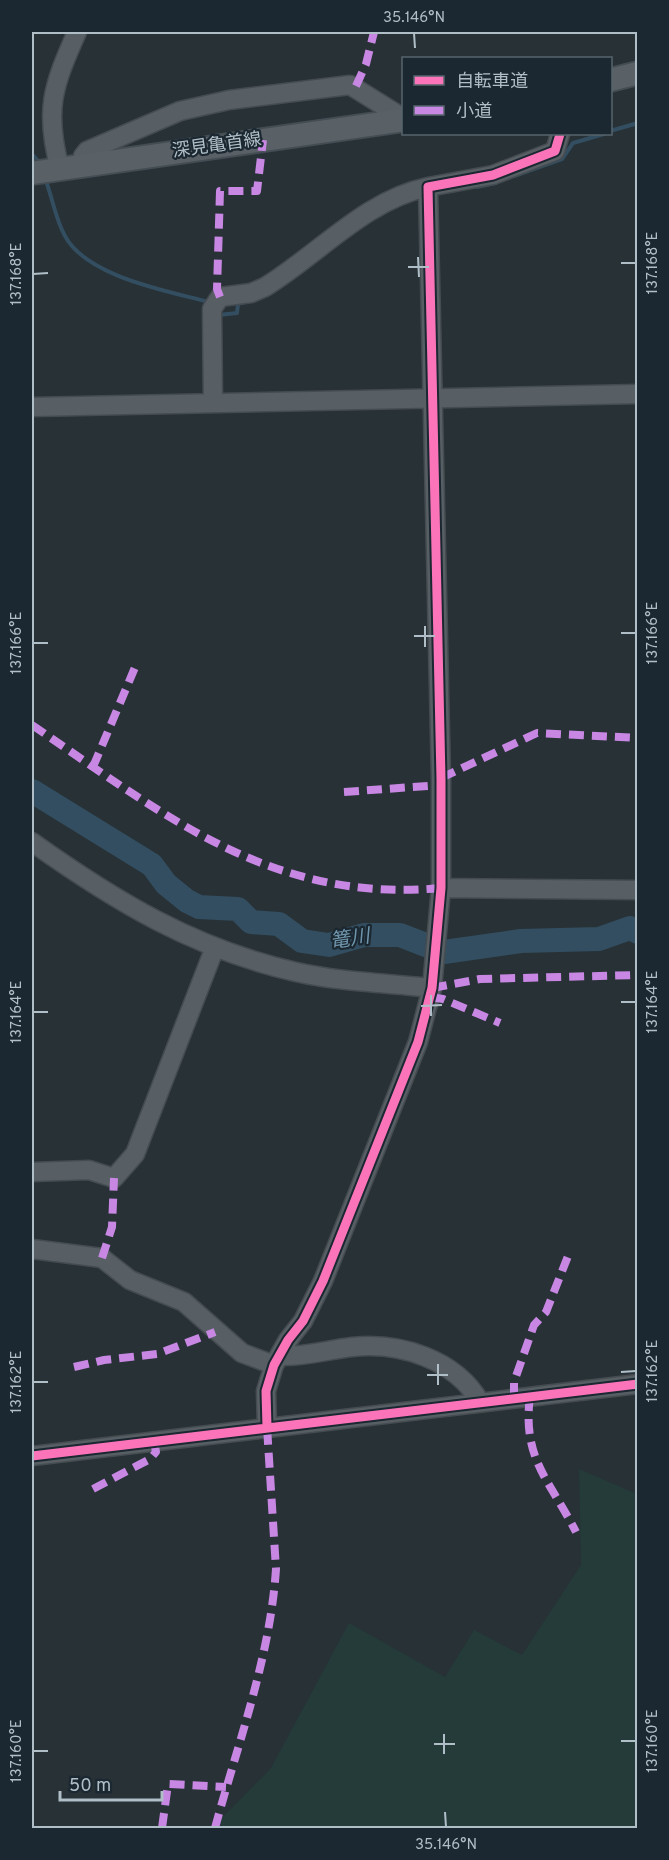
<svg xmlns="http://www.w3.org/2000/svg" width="669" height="1860" font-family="Overpass,'Noto Sans JP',sans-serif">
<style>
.green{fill:#243b3a}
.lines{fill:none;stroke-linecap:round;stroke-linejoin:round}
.stream{stroke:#334e60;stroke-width:4}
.river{stroke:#334e60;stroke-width:24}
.minor-casing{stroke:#454c51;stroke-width:21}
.major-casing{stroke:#444d53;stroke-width:26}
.minor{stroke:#575f64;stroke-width:18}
.major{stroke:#5a6166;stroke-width:22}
.quiet{stroke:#c787e3;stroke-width:8;stroke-dasharray:15 8;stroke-linecap:butt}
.cycleway-casing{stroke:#1b2831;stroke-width:13}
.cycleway{stroke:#fb73b8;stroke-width:9}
.ticks{fill:none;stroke:#b0bec8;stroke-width:2}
.labels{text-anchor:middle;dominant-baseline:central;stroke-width:4.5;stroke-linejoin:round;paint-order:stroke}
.street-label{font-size:18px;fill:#b0bec8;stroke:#1b2831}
.water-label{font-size:20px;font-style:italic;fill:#7096ad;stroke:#1b2831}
.neatline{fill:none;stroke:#b0bec8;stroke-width:2}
.ticks-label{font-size:15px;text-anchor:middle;fill:#b0bec8}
</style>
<rect width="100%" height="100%" fill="#273136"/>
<path class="green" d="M579,1469L637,1494V1828H212L271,1768L349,1623L445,1677L474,1630L522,1655L581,1565Z"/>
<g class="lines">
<path class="stream" d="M610,131L638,123
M32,154L40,163
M514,176L562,159L573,143L604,134
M47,184C53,201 56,220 65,236C87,277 168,291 209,302
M477,187L496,183
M219,315L237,313L238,304L245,302"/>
<path class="river" d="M32,791L152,865L166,884L187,901L199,907L238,909L251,922L279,924L302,941L329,945L364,935H400L444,952L521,941L599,939L630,928L638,932"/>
<g class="minor-casing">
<path id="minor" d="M82,166L83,156L87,151L180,111L229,100L350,85L395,113L399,121
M60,169C44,110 53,86 77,32
M213,402L212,309L220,297L251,293L265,287C319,254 365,200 428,187
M32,407L638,394
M32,842C115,901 194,949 296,972C340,982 387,983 432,988
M441,888L638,890
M32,1172L89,1170L114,1178L135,1154L215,947
M32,1249L102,1258L130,1280L184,1302L242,1353L274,1365
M279,1356C303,1357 327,1350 352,1347C400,1342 455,1359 480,1402
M267,1427L266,1391L274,1365L288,1340L303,1321L323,1281L418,1042L432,988L441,888V779L428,187L493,175L555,151L560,134
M32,1456L638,1384"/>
</g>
<g class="major-casing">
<path id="major" d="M610,80L638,73
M32,173L404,120"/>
</g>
<use href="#minor" class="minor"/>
<use href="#major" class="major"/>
<path class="quiet" d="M356,86L366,64L374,32
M220,297L217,289L220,191H257L263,140
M32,725C163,814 272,904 441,888
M93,767L136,665
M441,778L537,733L638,738
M344,792L441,785
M432,988L480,979L638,975
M430,997L443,999L500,1023
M102,1258L112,1227L114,1178
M74,1367L104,1360L157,1354L215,1332
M530,1396C522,1459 549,1479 576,1532
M514,1398V1382L534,1325L546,1312L570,1251
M93,1489L150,1459L156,1452L154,1441
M162,1828L168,1784L226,1787
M215,1828C238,1743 270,1658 276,1569L267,1427"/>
<g class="cycleway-casing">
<path id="cycleway" d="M267,1427L266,1391L274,1365L288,1340L303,1321L323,1281L418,1042L432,988L441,888V779L428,187L493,175L555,151L560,134
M32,1456L638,1384"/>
</g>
<use href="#cycleway" class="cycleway"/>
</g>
<path class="ticks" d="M414,33L415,48M418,257L419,277M621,263H636M408,267H429M33,274L48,273M425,626V647M621,633H636M414,636H435M33,643H48M431,995V1016M621,1002H636M421,1006L442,1005M33,1012H48M438,1364V1385M621,1372L636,1371M427,1375H448M33,1382H48M444,1734V1754M621,1741H636M434,1744H455M33,1751H48M445,1812L446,1827"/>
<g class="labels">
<g class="street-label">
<text transform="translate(217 146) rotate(-8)">深見亀首線</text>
</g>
<g class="water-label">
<text transform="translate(350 940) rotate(-9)">篭川</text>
</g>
</g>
<rect width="669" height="1860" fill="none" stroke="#1b2831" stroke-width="66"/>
<rect x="402" y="57" width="210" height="78" fill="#1b2831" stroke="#57646d" stroke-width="1.5"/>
<rect x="414" y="76" width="30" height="9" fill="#fb73b8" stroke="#57646d" stroke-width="1.5"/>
<text x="456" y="87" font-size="18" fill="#b0bec8">自転車道</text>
<rect x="414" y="106" width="30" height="9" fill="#c787e3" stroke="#57646d" stroke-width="1.5"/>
<text x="456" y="117" font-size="18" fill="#b0bec8">小道</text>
<path d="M60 1791v9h102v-9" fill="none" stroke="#b0bec8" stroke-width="3"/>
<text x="69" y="1791" font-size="18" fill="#b0bec8" stroke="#1b2831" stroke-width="4.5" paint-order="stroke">50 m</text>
<rect x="33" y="33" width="603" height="1794" class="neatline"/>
<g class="ticks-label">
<text x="414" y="22">35.146°N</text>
<text transform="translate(652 263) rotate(-90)" y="5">137.168°E</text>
<text transform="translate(16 274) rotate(-90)" y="5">137.168°E</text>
<text transform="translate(652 633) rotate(-90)" y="5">137.166°E</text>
<text transform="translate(16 643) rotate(-90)" y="5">137.166°E</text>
<text transform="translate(652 1002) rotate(-90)" y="5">137.164°E</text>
<text transform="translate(16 1012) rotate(-90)" y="5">137.164°E</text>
<text transform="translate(652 1371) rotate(-90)" y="5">137.162°E</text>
<text transform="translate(16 1382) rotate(-90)" y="5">137.162°E</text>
<text transform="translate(652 1741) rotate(-90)" y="5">137.160°E</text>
<text transform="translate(16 1751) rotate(-90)" y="5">137.160°E</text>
<text x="446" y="1849">35.146°N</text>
</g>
</svg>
